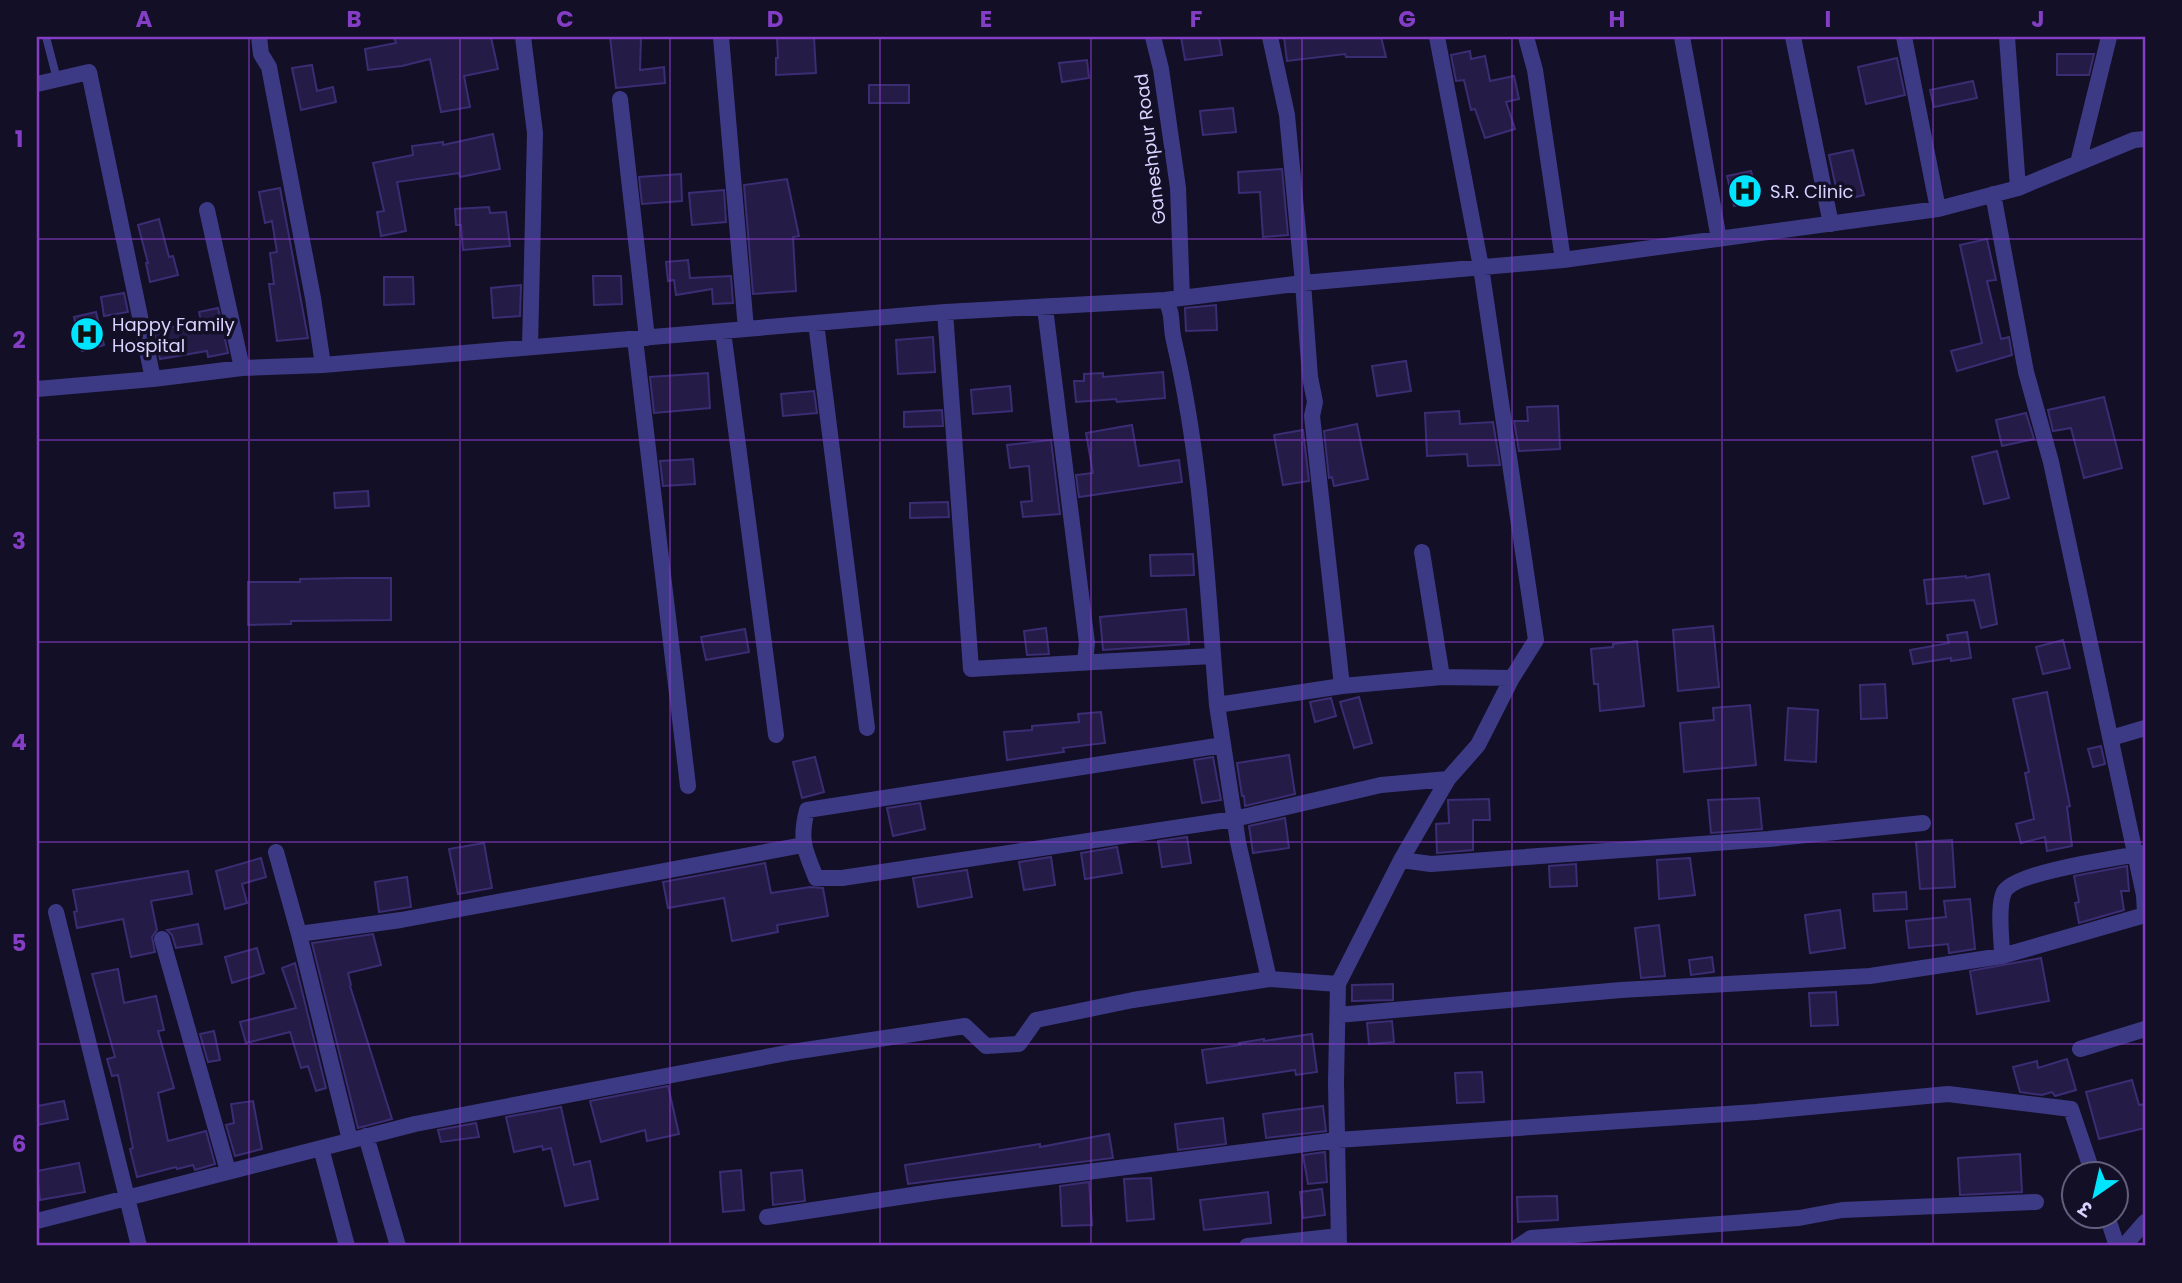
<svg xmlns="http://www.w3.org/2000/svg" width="2182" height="1283" font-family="Poppins,'Noto Sans Devanagari',sans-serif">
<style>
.building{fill:#241b47;stroke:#3b2d73;stroke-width:2}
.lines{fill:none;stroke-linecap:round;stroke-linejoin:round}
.lane{stroke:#3d3a85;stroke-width:8}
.street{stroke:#3d3a85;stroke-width:16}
.grid{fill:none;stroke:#843dc5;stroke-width:2;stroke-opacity:0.55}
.labels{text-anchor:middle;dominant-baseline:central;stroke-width:7;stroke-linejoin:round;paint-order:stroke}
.street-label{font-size:18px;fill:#d9d4ff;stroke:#130f26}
.poi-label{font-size:18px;fill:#d9d4ff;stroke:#130f26;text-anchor:start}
.neatline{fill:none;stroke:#843dc5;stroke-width:2.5}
.grid-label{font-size:23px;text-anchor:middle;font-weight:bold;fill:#843dc5}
</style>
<rect width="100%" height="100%" fill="#130f26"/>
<path class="building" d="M394,37H491L498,69L464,76L470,107L441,112L430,59L402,66L368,70L365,49L396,43Z
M610,37H641L640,70L664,67L665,83L616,88Z
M777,37H814L816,73L776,75V58H778Z
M1181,37H1219L1222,55L1185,60Z
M1284,37H1381L1386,57H1346L1345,54L1287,61Z
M1470,51L1471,59L1485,56L1490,81L1514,76L1519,99L1506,102L1515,129L1485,138L1475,109L1471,110L1464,80L1456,81L1451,55Z
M2057,54H2094L2089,75H2057Z
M1897,58L1905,95L1866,104L1858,67Z
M1087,60L1089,78L1062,82L1059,63Z
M312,65L317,91L333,87L336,102L301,110L292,68Z
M1973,81L1977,98L1934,107L1930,90Z
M869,85H909V103H869Z
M1233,108L1236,132L1203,135L1200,111Z
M493,134L500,169L460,177L459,173L397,182L406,231L381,236L377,212L384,211L373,163L413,155L412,146L443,142V145Z
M1853,150L1864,195L1843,200L1840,187L1836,188L1829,155Z
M1282,169L1288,235L1263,237L1260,192L1239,193L1238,172Z
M1751,171L1759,199L1734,206L1727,176Z
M681,174L682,201L642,204L639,177Z
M787,179L799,236L793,237L796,291L753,294L744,185Z
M280,188L308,338L277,341L269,284H274L270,253L277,252L272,221L265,223L259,192Z
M724,190L726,222L692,225L689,193Z
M489,207L490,213L506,212L510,246L463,250L461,225H456L455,209Z
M159,219L169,257L173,256L178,275L150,282L146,263H148L138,225Z
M1987,239L1996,280L1987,281L2001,339L2009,337L2012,355L1957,371L1951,351L1982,343L1960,245Z
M688,260L690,278L731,276L733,303L713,304L712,289L676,295L674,280L668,281L666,262Z
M593,276H621L622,304L594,305Z
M384,277H413L414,304L384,305Z
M521,285L520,316L493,318L491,288Z
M124,293L128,312L104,316L101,297Z
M1216,305L1217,330L1186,331L1185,308Z
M218,308L228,353L208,357L207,351L160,359L154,330L201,322L199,312Z
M96,312L104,345L82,351L74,317Z
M933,337L935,372L898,374L896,340Z
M1406,361L1411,391L1377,396L1372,366Z
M1163,372L1165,398L1117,402L1116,399L1076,402L1074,381H1084V374L1103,373V377Z
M708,373L710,408L654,413L650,377Z
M1010,386L1012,411L973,414L971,390Z
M814,391L817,413L783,416L781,394Z
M2104,397L2122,468L2084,478L2071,428L2053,431L2048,410Z
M1558,406L1560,449L1519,451L1514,421H1528L1527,407Z
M942,410L943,426L904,427V412Z
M1459,411L1460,424L1493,422L1500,465L1468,466L1467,454L1427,456L1425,413Z
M2026,413L2034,439L2002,446L1996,420Z
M1357,424L1368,479L1334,486L1332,477L1329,478L1324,431Z
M1132,425L1139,466L1179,460L1182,482L1079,497L1076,475L1093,473L1086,433Z
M1303,430L1309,481L1283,485L1274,435Z
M1051,440L1060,514L1023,517L1021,502L1032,501L1029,466L1010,468L1007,445Z
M1997,451L2009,498L1984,504L1972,457Z
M693,459L695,484L663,486L660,461Z
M368,491L369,506L335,508L334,493Z
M948,502L949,517L910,518V503Z
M1193,554L1194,575L1151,576L1150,555Z
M1989,574L1997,624L1981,628L1974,600L1927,604L1924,580L1966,576V578Z
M349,578H391V620L291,621V624L248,625V582H300V579Z
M1186,609L1189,644L1103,650L1100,617Z
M1713,626L1719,687L1678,691L1673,630Z
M1046,628L1049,654L1027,655L1024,631Z
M745,629L749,652L706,660L701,637Z
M1967,632L1971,658L1951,661V658L1913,664L1910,650L1949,643L1947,635Z
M2063,640L2070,668L2043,674L2036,647Z
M1637,641L1644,706L1600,711L1598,684H1594L1591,649L1613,647V644Z
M1885,684L1887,718L1861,719L1860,685Z
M2047,692L2070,806L2067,807L2072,846L2047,851L2045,837L2021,843L2016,824L2034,819L2025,773L2029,772L2013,699Z
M1359,697L1372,743L1354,748L1340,702Z
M1331,698L1336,716L1315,722L1310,702Z
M1750,705L1756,765L1684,772L1680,723L1714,720L1713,708Z
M1788,708L1818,710L1816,762L1785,760Z
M1101,712L1105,743L1063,748L1064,752L1007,760L1004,732L1032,730V726L1079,722L1078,714Z
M2101,746L2105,764L2093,767L2088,749Z
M1289,755L1295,794L1245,806L1244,796H1242L1237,763Z
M815,757L824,792L802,798L793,762Z
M1213,757L1221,800L1202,803L1194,760Z
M1759,798L1762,829L1711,833L1708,800Z
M1489,799L1490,820H1473V850L1437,853L1436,824L1449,823L1448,800Z
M920,803L925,829L893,836L887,808Z
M1285,818L1289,848L1253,853L1249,826Z
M1187,837L1191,863L1162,867L1158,841Z
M1952,840L1955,887L1920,889L1916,842Z
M484,843L492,888L458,894L449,849Z
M1117,847L1122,873L1085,879L1081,853Z
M1051,857L1055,885L1024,890L1019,862Z
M261,858L266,877L242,884L247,903L225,909L216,871Z
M1690,858L1695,895L1659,899L1657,860Z
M765,863L771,893L810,887L823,888L828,916L777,925L778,932L732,941L724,898L668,908L663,882Z
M1576,864L1577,886L1550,887L1549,866Z
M2127,866L2129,891H2121L2124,910L2079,923L2075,903L2079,902L2074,876Z
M967,870L972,897L918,907L913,878Z
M188,871L192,894L151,901L157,930L152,937L155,952L131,957L123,919L77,928L74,912L77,911L73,890Z
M407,877L411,907L379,912L375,882Z
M1906,892L1907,909L1874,911L1873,894Z
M1970,899L1975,949L1949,953L1948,944L1909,948L1906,921L1946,917L1944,901Z
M1840,910L1845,948L1810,953L1805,915Z
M198,924L202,944L176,948L172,935L167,930Z
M1659,925L1665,976L1641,978L1635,928Z
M373,934L381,965L348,973L351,985L350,986L392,1119L358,1128L312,943Z
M257,948L264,973L232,983L225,957Z
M1712,957L1714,972L1691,975L1689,960Z
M2041,958L2049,1001L1977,1014L1970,971Z
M295,963L326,1088L316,1091L308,1066L301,1068L290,1032L246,1043L240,1022L296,1008L282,968Z
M118,969L124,1003L156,996L164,1030L158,1031L174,1088L158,1093L168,1141L206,1131L215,1164L195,1170L193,1165L177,1169L176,1167L137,1177L130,1149L133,1148L118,1075L112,1076L107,1059L115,1057L92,974Z
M1393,984V1000L1352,1001V985Z
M1836,992L1838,1025L1811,1026L1809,993Z
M1392,1021L1394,1042L1369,1044L1367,1023Z
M214,1031L220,1060L208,1062L200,1034Z
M1312,1034L1317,1072L1296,1075L1295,1070L1207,1083L1202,1050L1240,1045L1239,1043L1264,1039V1041Z
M2067,1059L2076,1090L2055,1096L2052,1092L2042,1095L2020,1092L2013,1067L2037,1061L2038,1068Z
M1482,1072L1484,1102L1457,1103L1455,1073Z
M2132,1080L2139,1105L2145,1104V1128L2099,1139L2086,1092Z
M668,1086L679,1134L647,1141L645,1130L601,1142L590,1101Z
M64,1101L68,1119L37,1125V1106Z
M253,1101L262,1149L235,1156L226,1125L234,1123L231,1104Z
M1323,1106L1326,1131L1266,1138L1263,1114Z
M561,1107L574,1165L590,1161L598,1199L565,1206L551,1148L543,1150L542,1146L514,1152L506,1117Z
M1223,1118L1226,1144L1178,1150L1175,1124Z
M476,1123L479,1137L441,1142L438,1130Z
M1109,1134L1113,1158L908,1184L905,1165L1040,1144V1147Z
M1325,1152L1327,1182L1308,1184L1303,1155Z
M2020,1154L2022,1192L1960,1195L1958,1158Z
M79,1163L85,1192L40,1200L37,1171Z
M741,1170L744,1210L723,1212L720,1172Z
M802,1170L805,1201L773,1205L771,1173Z
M1151,1178L1154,1219L1127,1221L1124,1179Z
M1089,1182L1092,1225L1062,1226L1060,1186Z
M1322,1189L1325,1215L1303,1218L1300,1192Z
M1268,1192L1271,1223L1204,1230L1200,1200Z
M1557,1196L1558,1220L1518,1222L1517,1197Z"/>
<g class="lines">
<path class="lane" d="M46,37L57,79"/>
<path class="street" d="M259,37L261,54L269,67L313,298L323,365
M523,37L535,133L530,347
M721,37L746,329
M1153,37L1161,69L1178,188L1182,298
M1270,37L1287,115L1303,283L1310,377L1315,402L1312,416L1342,686
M1437,37L1481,267L1536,640L1512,678
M1526,37L1535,70L1563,260
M1682,37L1719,239
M1793,37L1831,224
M1904,37L1938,209
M2007,37L2018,188
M37,84L89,72L153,379
M620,99L647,338
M2078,163L2109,37
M1993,194L2026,372L2051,462L2144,895L2145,913
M207,210L242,368
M1165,300C1174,313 1170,326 1174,341C1202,460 1207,584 1217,705L1342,686L1442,677L1512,678L1478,745L1448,779L1401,860L1338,984L1336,1082L1339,1246
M1045,308L1087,643L1085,662
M945,312L971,669C1052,664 1132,660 1213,656
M816,323L867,728
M723,331L776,735
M635,339L688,786
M37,389L153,379L242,368L323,365L945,312L1165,300L1303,283L1563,260L1938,209L2018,188L2134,140L2145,139
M1422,552L1442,677
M1217,705L1238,842L1269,979L1338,984
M2111,738L2145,728
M1223,745L807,810C799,841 805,850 816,878H842L1234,819L1381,785L1448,779
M276,852L299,934
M1401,860L1431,864L1769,839L1923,823
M56,912L139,1246
M162,939L228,1171
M2002,956C2002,939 1997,907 2004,892C2013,872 2118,858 2143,853
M1338,1015L1621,990L1870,976L2002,956L2145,915
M2080,1049L2145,1029
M366,1136L398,1246
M350,1140L299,934L401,920L803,845
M321,1148L347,1246
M2107,1216L2117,1246
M767,1217L939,1191L1337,1140L1756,1112L1948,1094L2071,1109L2093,1174
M37,1221L415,1124L792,1052L965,1026L986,1046L1019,1044L1036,1020L1133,1000L1269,979
M1247,1246L1339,1236
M1519,1246L1531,1238L1799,1218L1842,1210L2036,1202
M2124,1246L2145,1222"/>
</g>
<path class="grid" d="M249,37V1246M460,37V1246M670,37V1246M880,37V1246M1091,37V1246M1302,37V1246M1512,37V1246M1722,37V1246M1933,37V1246M37,239H2145M37,440H2145M37,642H2145M37,842H2145M37,1044H2145"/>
<defs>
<g id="hospital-disc" transform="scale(1.75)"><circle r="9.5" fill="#00e5ff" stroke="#130f26"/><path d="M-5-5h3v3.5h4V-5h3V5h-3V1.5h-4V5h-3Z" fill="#111"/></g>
</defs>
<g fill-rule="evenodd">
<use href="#hospital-disc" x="1745" y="191"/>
<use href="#hospital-disc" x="87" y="334"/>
</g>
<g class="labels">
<g class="street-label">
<text transform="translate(1150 149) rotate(-97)">Ganeshpur Road</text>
</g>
<g class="poi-label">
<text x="1770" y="191">S.R. Clinic</text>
<text x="112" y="324">Happy Family<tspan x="112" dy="21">Hospital</tspan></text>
</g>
</g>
<rect width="2182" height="1283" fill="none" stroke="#130f26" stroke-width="77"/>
<g transform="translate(2095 1195) rotate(214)"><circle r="33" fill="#130f26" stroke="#625e7d" stroke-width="2"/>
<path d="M0-5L12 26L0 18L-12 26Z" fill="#00e5ff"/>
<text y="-10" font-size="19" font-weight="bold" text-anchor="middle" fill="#d9d4ff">उ</text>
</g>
<rect x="38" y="38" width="2106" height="1206" class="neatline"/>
<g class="grid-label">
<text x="144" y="27">A</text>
<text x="354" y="27">B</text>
<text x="565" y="27">C</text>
<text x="775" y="27">D</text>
<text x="986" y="27">E</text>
<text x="1196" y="27">F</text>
<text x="1407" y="27">G</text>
<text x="1617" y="27">H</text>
<text x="1828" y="27">I</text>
<text x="2038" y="27">J</text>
<text x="19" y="147">1</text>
<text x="19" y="348">2</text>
<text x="19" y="549">3</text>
<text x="19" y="750">4</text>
<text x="19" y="951">5</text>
<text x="19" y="1152">6</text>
</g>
</svg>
